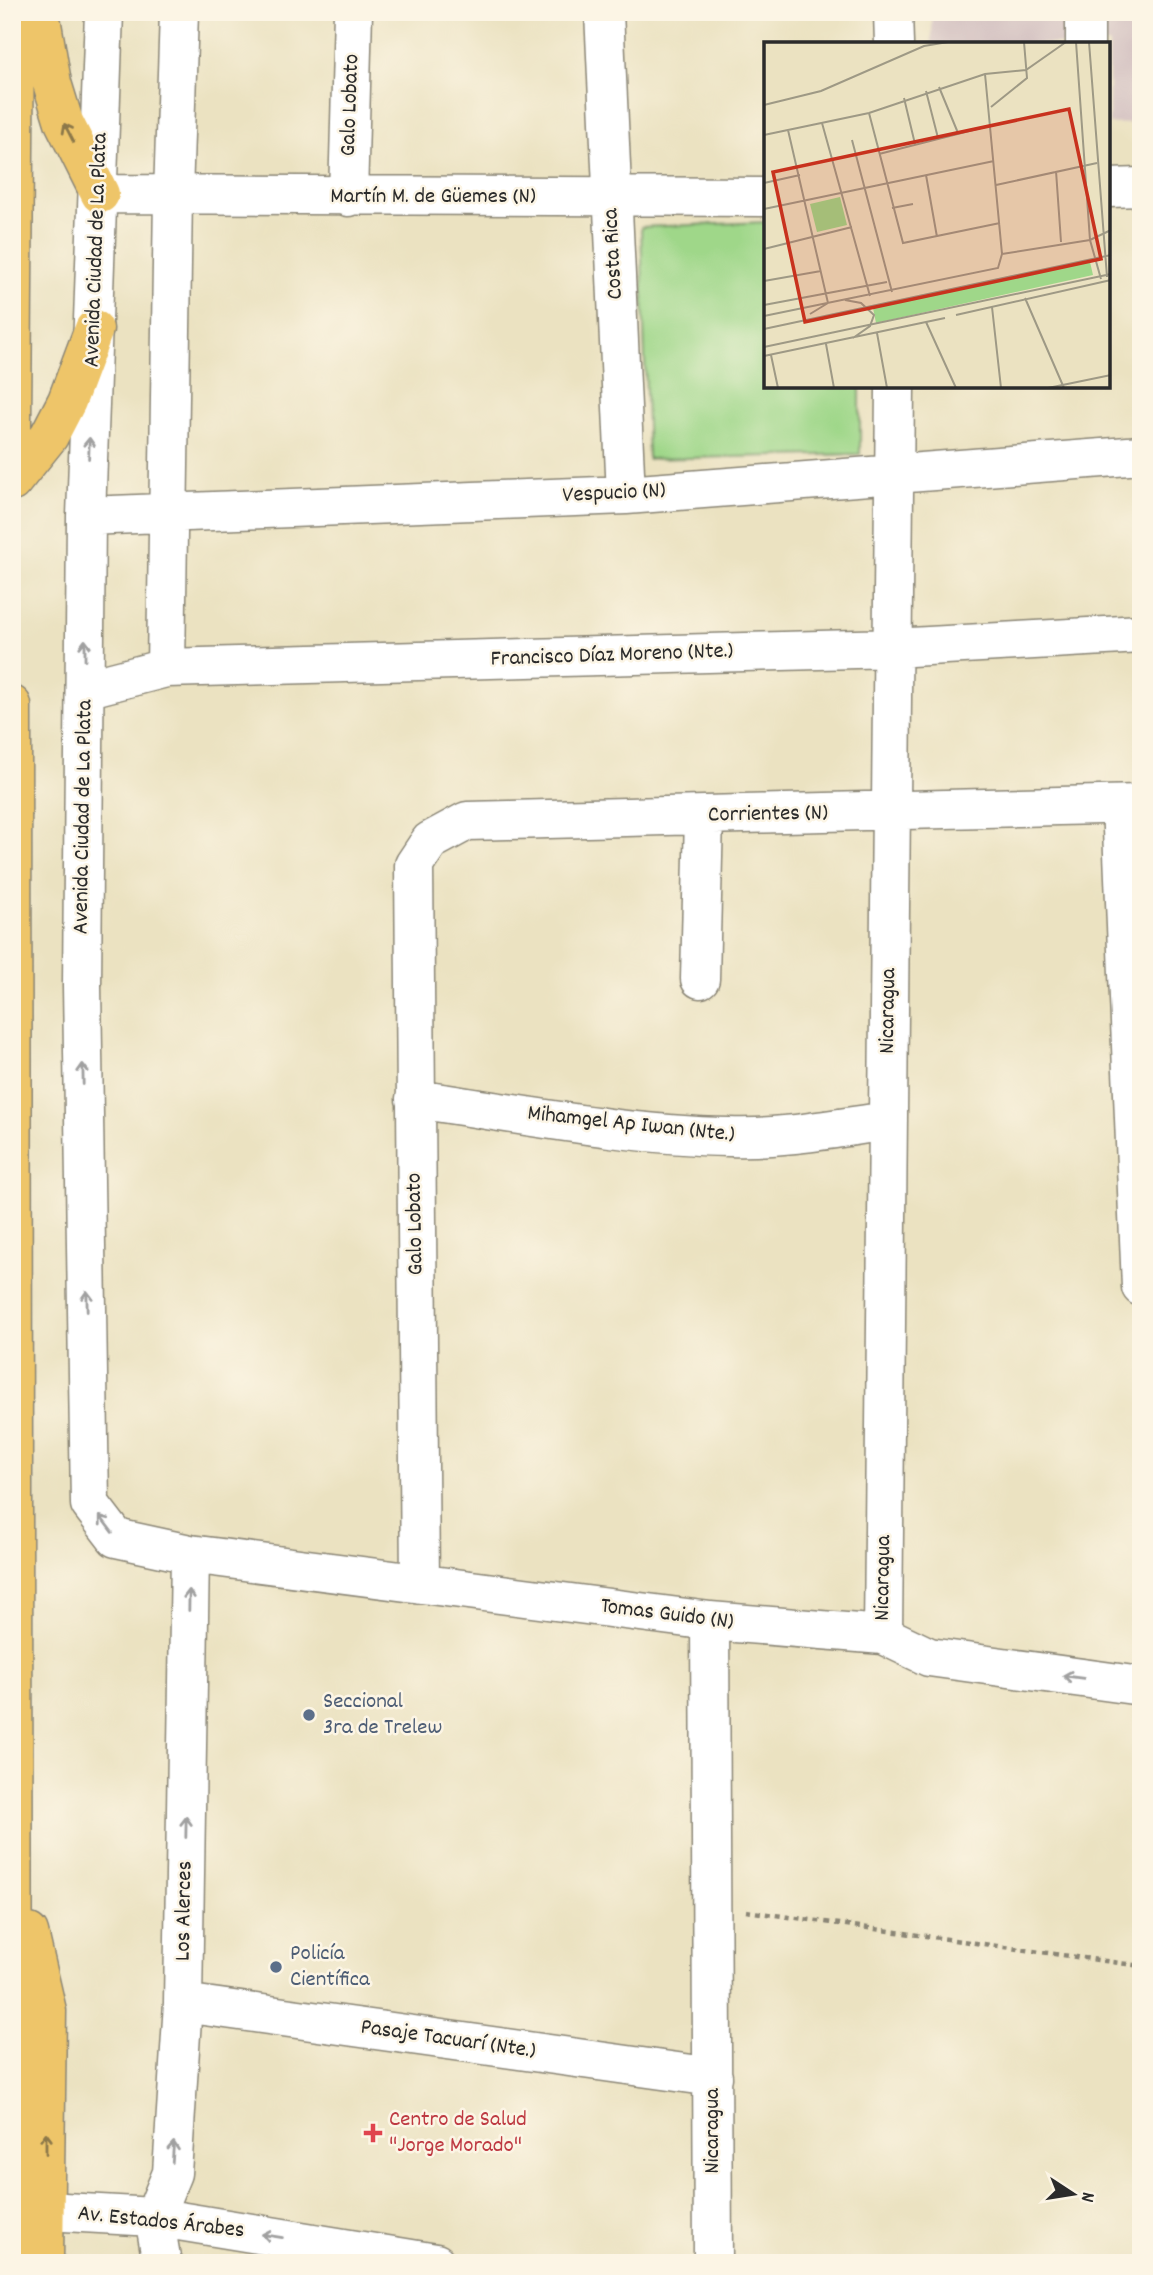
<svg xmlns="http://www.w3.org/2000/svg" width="1153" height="2275" font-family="Dekko,sans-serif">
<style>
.industrial{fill:#d2bfc0}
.green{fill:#9fd789;stroke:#65815a;stroke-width:2}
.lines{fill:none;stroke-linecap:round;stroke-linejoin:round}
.minor-casing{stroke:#8b8676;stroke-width:41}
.highway-casing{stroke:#8b8676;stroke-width:41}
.path{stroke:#8b8676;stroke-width:4.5;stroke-dasharray:5 5;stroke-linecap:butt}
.minor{stroke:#fff;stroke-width:38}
.highway{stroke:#eec569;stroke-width:38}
.oneway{stroke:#8c784a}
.oneway2{stroke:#a0a0a0}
.service-dot{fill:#5c6f8a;stroke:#fcf5e5;stroke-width:2.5}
.health-dot{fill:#e0444e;stroke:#fcf5e5;stroke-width:2.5}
.labels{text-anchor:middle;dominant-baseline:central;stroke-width:5;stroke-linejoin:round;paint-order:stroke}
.street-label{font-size:23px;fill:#2b2b2b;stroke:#fcf5e5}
.service-label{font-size:23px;fill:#4e5e75;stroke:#fcf5e5;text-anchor:start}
.health-label{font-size:23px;fill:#be3a42;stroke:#fcf5e5;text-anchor:start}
.inset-road{fill:none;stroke:#9e9985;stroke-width:2}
.view{fill:#c8321e;fill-opacity:0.15;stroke:#c8321e;stroke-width:3.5}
.inset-edge{fill:none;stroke:#2b2b2b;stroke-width:3.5}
</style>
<rect width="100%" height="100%" fill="#fcf5e5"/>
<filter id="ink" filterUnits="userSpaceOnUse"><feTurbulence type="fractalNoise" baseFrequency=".0143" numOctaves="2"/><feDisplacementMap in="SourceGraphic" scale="14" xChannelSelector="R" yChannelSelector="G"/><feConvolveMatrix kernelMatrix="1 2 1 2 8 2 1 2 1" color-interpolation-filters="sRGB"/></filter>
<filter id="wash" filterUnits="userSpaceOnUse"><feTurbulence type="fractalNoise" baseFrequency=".00686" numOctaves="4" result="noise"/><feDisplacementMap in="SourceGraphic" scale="28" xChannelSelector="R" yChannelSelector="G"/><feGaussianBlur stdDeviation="1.57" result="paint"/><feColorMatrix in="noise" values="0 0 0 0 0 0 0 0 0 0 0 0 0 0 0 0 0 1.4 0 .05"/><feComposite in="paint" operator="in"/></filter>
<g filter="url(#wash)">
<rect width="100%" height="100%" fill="#ebe2c1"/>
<path class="industrial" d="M932,12H1141V123L1109,124V44H932Z"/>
<path class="green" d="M766,222V387H860V454L648,459L641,227Z"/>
</g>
<g filter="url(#ink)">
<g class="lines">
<g class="minor-casing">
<path id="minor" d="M104,12L86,516L82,986L90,1504L116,1538L190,1554L710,1621L883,1635L929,1657L1141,1686
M604,12L626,495
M893,12L894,44
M1085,12V44
M1109,188L1141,187
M100,194L766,197
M348,197L353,12
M86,516L626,495L1141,455
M166,668L173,195L179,12
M85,689L166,668L893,648L1141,634
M1121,805L1141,1287
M700,979L704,816
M415,1099C519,1114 624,1135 729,1137C782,1139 836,1128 888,1121
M420,1584L414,865L430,841L467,821L1141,804
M710,1621L713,2263
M883,1635L895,387
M183,2003L713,2077
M14,2225L46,2211L154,2217L436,2263
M162,2263L154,2217L172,2173L183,2003L190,1554"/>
</g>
<g class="highway-casing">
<path id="highway" d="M40,12L52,83L64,122L100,194
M12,426L15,12
M12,482L49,436L67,401L94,329
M12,705L14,2263
M29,1933L47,2011L44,2263"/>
</g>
<path class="path" d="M746,1911L1141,1966"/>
<use href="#minor" class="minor"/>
<use href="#highway" class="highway"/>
</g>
<defs><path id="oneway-shaft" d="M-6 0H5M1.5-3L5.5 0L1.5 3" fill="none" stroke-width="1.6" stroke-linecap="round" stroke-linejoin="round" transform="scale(1.75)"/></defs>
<g class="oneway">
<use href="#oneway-shaft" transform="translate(69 133) rotate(-117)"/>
<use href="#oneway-shaft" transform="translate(46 2143) rotate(-90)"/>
</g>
<g class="oneway2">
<use href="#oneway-shaft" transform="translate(89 448) rotate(-88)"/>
<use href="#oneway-shaft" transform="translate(85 650) rotate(-90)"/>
<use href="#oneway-shaft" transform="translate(83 1074) rotate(-91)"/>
<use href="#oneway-shaft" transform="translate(87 1301) rotate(-91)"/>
<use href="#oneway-shaft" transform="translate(106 1524) rotate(-127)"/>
<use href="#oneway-shaft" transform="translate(189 1600) rotate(-89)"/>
<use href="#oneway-shaft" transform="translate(1073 1677) rotate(-172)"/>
<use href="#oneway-shaft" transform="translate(186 1827) rotate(-89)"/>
<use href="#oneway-shaft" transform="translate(173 2152) rotate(-86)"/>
<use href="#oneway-shaft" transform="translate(272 2236) rotate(-171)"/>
</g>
</g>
<g class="service-dot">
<circle cx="309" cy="1715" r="7"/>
<circle cx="276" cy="1967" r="7"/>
</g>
<path class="health-dot" d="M369.5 2122.5h7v7h7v7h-7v7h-7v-7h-7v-7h7z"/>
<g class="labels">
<g class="street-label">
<text transform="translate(351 105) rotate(-88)">Galo Lobato</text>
<text x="433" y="197">Martín M. de Güemes (N)</text>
<text transform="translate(97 250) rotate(-88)">Avenida Ciudad de La Plata</text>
<text transform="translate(614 254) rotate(-93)">Costa Rica</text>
<text transform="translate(614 494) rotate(-3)">Vespucio (N)</text>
<text transform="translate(612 656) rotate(-2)">Francisco Díaz Moreno (Nte.)</text>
<text transform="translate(768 815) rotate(-1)">Corrientes (N)</text>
<text transform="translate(84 817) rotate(-89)">Avenida Ciudad de La Plata</text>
<text transform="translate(889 1011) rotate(-89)">Nicaragua</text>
<text transform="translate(631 1125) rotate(6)">Mihamgel Ap Iwan (Nte.)</text>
<text transform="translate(416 1224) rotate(-91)">Galo Lobato</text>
<text transform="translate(884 1578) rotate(-89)">Nicaragua</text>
<text transform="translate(667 1615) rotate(7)">Tomas Guido (N)</text>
<text transform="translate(185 1911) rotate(-89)">Los Alerces</text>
<text transform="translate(448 2040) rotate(8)">Pasaje Tacuarí (Nte.)</text>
<text transform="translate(713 2131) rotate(-90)">Nicaragua</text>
<text transform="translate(161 2223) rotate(6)">Av. Estados Árabes</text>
</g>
<g class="service-label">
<text x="323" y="1702">Seccional<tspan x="323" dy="26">3ra de Trelew</tspan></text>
<text x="290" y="1954">Policía<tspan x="290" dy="26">Científica</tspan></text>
</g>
<g class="health-label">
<text x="389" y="2120">Centro de Salud<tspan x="389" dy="26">"Jorge Morado"</tspan></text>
</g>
</g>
<g transform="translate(764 42)">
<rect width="346" height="346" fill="#ebe2c1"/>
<path d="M76,155L83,183L53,190L46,162ZM326,220L329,233L112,281L109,266Z" fill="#9fd789"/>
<path class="inset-road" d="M312,0L326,198L337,237M325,0L343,235M175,45L194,91M162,49L174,96M140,56L151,102M0,63L57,49L160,4L184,0M227,65L263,36L260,0M105,71L139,201L236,181M58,81L106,254M24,88L64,261M0,93L105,71L221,32L262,28L302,0M88,98L128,250M115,112L229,83M292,129L297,200M162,133L173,195M0,141L36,133M232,143L333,121M128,166L149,162M0,167L230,119M0,207L88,185M238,212L326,198L347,188M0,239L57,229M261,256L300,346M81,258L97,261L110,273L106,284L89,296M0,263L123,240M228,265L237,346M46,272L64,261M192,273L347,238M0,274L234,226L238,212L221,32M162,280L192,346M0,287L347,213M113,291L123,346M62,302L70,346M0,305L347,232M7,313L14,346M0,314L181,276M284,346L347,333"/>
<path class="view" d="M305,67L337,217L41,280L9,130Z"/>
<rect width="346" height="346" class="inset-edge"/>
</g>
<rect width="1153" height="2275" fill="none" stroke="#fcf5e5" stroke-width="42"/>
<g transform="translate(1073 2194) rotate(102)" stroke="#fcf5e5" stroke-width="5" paint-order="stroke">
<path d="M0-5L12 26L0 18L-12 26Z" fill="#2b2b2b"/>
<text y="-10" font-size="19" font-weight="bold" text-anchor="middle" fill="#2b2b2b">N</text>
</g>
</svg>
